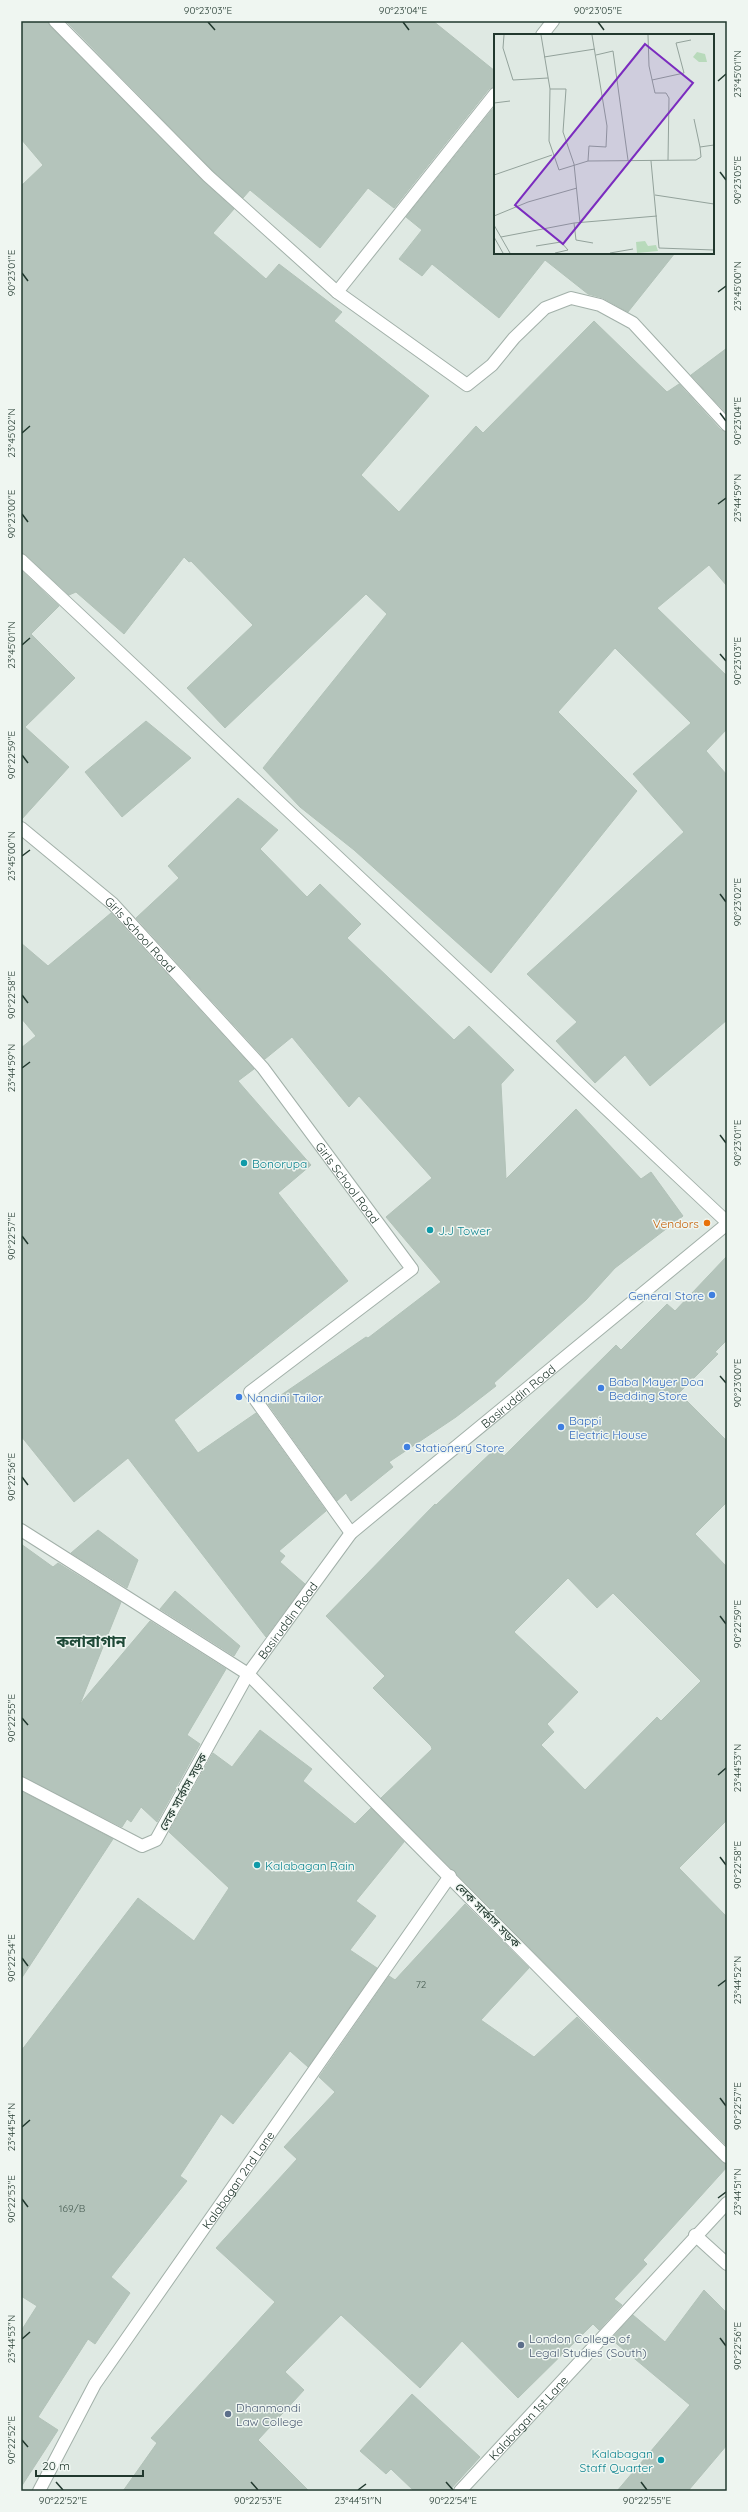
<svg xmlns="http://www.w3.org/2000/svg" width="748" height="2512" font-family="Quicksand,'Noto Sans Bengali',sans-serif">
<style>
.building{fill:#b4c4bb;stroke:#b2c2b8;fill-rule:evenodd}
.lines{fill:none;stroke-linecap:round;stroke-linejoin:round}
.street-casing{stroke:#a2b0a9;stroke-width:14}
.street{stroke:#fff;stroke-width:12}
.ticks{fill:none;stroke:#21382e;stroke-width:1.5}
.culture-dot{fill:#0f9aa8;stroke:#eff6f1;stroke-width:1.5}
.food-dot{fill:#e8710a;stroke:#eff6f1;stroke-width:1.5}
.shop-dot{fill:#3f7fe0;stroke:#eff6f1;stroke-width:1.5}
.service-dot{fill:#5c6f8a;stroke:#eff6f1;stroke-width:1.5}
.labels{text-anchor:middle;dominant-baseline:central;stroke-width:3;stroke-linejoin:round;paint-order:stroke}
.number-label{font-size:10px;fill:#465b51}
.street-label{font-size:12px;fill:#21382e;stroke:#eff6f1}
.culture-label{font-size:12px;fill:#0d838f;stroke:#eff6f1;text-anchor:start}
.food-label{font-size:12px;fill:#c56008;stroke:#eff6f1;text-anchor:end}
.shop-label{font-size:12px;fill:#366cbe;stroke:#eff6f1;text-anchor:start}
.service-label{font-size:12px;fill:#4e5e75;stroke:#eff6f1;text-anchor:start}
.district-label{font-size:16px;font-weight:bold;fill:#1e4937;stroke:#eff6f1}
.inset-road{fill:none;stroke:#93a29b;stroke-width:1}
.view{fill:#7b2cbf;fill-opacity:0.15;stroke:#7b2cbf;stroke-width:2}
.inset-edge{fill:none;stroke:#21382e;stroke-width:2}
.neatline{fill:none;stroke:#21382e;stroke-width:1.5}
.ticks-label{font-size:10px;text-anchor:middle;fill:#21382e}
</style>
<rect width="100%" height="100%" fill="#dfe9e3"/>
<path class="building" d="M21,21H48L50,26L203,181L234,209L213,233L266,279L279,264L342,312L334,321L429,396L361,475L399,512L476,426L483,433L594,321L667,392L679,384L721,430L727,432V586L709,565L657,608L727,676V729L706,751L727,775V1020L650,1086L625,1055L595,1083L556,1041L577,1022L527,974L684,832L633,774L691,723L615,648L558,712L637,791L491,973L354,850L300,807L263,768L387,614L366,594L225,728L187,688L253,625L191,561L189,562L184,557L124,634L76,592L69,595L26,555L21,553V186L43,165L21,139Z
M66,21H433L495,71V87L489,89L394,208L368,188L320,248L250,190L243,198L213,171Z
M495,106V253H675L628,312L603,298L588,294L545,260L499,318L432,264L422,276L399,259L422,230L406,217Z
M727,348V414L691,375Z
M21,570L59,606L31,634L75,678L25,727L69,767L21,820Z
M146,721L191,758L122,817L85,772Z
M238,798L278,830L260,849L307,897L320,884L361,924L347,938L454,1040L469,1026L514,1070L501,1084L506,1179L576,1109L641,1179L651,1172L683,1216L615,1268L586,1300L494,1383L496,1386L456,1417L389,1462L393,1467L351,1501L346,1493L337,1501L268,1404L366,1337L368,1338L441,1282L386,1217L432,1178L359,1096L349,1107L292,1037L265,1059L136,918L179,878L168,866Z
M111,913L254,1069L238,1081L311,1165L278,1193L348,1281L174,1420L198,1453L256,1413L326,1511L279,1551L285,1556L280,1562L305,1584L266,1637L128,1458L74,1502L21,1436V1048L36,1036L21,1018V943L48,966Z
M727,1256V1340L715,1352L718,1354L679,1393L727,1441V1502L695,1534L727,1567V1820L679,1868L727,1917V2146L381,1798L432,1749L431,1746L373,1688L385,1676L326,1616L435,1504L436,1505L496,1448L504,1456L616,1345L621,1350L667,1304L675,1311ZM568,1578L597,1608L613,1593L701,1681L661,1721L657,1717L585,1790L541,1745L554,1732L547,1724L578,1692L514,1632Z
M98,1530L138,1560L127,1588L71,1553Z
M21,1544L53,1567L58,1563L121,1602L80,1704L150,1621L226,1669L187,1735L200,1744L157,1822L141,1807L131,1822L127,1819L122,1827L21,1776Z
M175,1591L240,1646L234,1656L160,1609Z
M260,1730L312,1769L303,1781L355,1824L371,1808L404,1842L356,1901L376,1916L350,1950L377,1968L308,2067L290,2051L233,2124L221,2114L180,2176L187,2181L111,2277L130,2293L95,2344L88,2339L38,2417L58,2430L21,2487V2331L37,2306L21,2296V2051L138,1898L194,1941L229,1888L169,1832L213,1753L232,1767Z
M21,1791L113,1839L21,1979Z
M465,1904L529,1968L481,2020L534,2057L577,2017L722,2162L727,2164V2167L643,2260L647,2264L614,2299L622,2305L599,2330L593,2324L518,2398L462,2341L420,2388L341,2315L285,2372L304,2390L258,2440L309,2491H123L157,2443L151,2438L275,2302L216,2248L297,2159L284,2147L335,2092L319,2077L389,1976L395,1980Z
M704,2290L727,2313V2445L688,2491H617L690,2405L611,2339L633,2315L665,2342Z
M412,2394L480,2457L449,2491H414L391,2469L386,2474L360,2451Z"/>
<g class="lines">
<g class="street-casing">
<g id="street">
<path d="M55,21L208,176L337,292L467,385L492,365L514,338L545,308L571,298L600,305L633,323L727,425"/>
<path d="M542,35L553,21"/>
<path d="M337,292L495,94"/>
<path d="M21,560L727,1222"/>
<path id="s1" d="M21,828L113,904L263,1068L412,1269L250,1392L351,1533"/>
<path d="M21,1530L248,1674L727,2157"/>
<path id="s2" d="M21,1783L142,1846L156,1840L248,1674L351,1533L727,1224"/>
<path d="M695,2235L727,2264"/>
<path id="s3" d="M39,2491L95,2384L450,1876"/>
<path id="s4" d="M460,2491L727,2203"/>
</g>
</g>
<use href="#street" class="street"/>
</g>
<path class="ticks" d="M208,22L215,30M403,22L409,30M598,22L604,30M718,81L726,74M720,172L726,180M22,273L28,281M718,292L726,286M720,413L726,421M22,433L30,426M718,504L726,498M22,514L28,522M22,645L30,638M720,654L726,661M22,755L28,763M22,856L30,850M720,894L726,902M22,995L28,1003M22,1068L30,1062M720,1135L726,1143M22,1236L28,1244M720,1376L726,1383M22,1477L28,1485M720,1616L726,1624M22,1718L28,1725M718,1775L726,1768M720,1857L726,1865M22,1958L28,1966M718,1986L726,1980M720,2098L726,2106M22,2127L30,2120M718,2198L726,2192M22,2199L28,2207M720,2338L726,2346M22,2339L30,2332M22,2440L28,2447M56,2482L63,2490M251,2482L258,2490M446,2482L453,2490M641,2482L647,2490M358,2490L366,2484"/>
<g class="culture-dot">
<circle cx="244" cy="1163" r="4"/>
<circle cx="430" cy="1230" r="4"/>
<circle cx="257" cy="1865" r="4"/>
<circle cx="661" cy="2460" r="4"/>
</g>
<circle class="food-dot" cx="707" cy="1223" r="4"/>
<g class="shop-dot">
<circle cx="712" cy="1295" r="4"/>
<circle cx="601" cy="1388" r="4"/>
<circle cx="239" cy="1397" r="4"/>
<circle cx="561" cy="1427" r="4"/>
<circle cx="407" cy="1447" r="4"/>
</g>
<g class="service-dot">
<circle cx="521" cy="2345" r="4"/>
<circle cx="228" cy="2414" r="4"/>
</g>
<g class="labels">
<g class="number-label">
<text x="421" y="1984">72</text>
<text x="72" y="2208">169/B</text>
</g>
<g class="street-label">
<text stroke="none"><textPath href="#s1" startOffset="160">Girls School Road</textPath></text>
<text stroke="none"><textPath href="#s1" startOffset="484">Girls School Road</textPath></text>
<text stroke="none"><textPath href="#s2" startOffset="732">Basiruddin Road</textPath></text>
<text stroke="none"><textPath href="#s2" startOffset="408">Basiruddin Road</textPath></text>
<text transform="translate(183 1792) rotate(-61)">লেক সার্কাস সড়ক</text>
<text transform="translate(488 1915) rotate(45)">লেক সার্কাস সড়ক</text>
<text stroke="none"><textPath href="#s3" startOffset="370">Kalabagan 2nd Lane</textPath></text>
<text stroke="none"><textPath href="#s4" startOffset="100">Kalabagan 1st Lane</textPath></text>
</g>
<g class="culture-label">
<text x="252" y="1163">Bonorupa</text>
<text x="438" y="1230">J.J Tower</text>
<text x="265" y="1865">Kalabagan Rain</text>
<text x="653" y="2453" text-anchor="end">Kalabagan<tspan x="653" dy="14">Staff Quarter</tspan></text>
</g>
<g class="food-label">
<text x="699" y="1223">Vendors</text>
</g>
<g class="shop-label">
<text x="704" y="1295" text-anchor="end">General Store</text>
<text x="609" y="1381">Baba Mayer Doa<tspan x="609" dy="14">Bedding Store</tspan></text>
<text x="247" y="1397">Nandini Tailor</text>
<text x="569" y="1420">Bappi<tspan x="569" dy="14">Electric House</tspan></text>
<text x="415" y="1447">Stationery Store</text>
</g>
<g class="service-label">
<text x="529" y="2338">London College of<tspan x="529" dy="14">Legal Studies (South)</tspan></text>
<text x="236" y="2407">Dhanmondi<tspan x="236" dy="14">Law College</tspan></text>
</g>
<g class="district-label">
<text x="91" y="1641">কলাবাগান</text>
</g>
</g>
<g transform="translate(494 34)">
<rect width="220" height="220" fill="#dfe9e3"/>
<path d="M203,18L211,20L213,28H205L199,23ZM151,207L154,212L162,211L164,217L143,219L142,208Z" fill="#b8dabb"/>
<path class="inset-road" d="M10,1L9,14L19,46L54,44M47,1L56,55L55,107L65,136L94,127L202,126L207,123L206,113L220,111M154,1L155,32L161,59H172L175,64L174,126M102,21L119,17L134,126M50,23L101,15M158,46L190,39L182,9L197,6M56,55H72L69,98L80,130L86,189M220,58V81M0,69L16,67M200,85L206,113M94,127L95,112L112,113L113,92L98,1M157,127L165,214L220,216M0,141L58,121M161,161L220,170M0,182L34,168L83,154M80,189L82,206L99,209M0,191L16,219M0,203L9,219M7,203L80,189L163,182M42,212L67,208L74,216L61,219M116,219L139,215"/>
<path class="view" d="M151,10L199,49L69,210L21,171Z"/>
<rect width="220" height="220" class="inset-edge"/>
</g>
<rect width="748" height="2512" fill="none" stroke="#eff6f1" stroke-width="44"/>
<path d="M36 2470v6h107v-6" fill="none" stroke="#21382e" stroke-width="2"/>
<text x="42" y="2470" font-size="12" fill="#21382e" stroke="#eff6f1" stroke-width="3" paint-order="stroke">20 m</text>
<rect x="22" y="22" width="704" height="2468" class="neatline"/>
<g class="ticks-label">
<text x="208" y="14">90°23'03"E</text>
<text x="403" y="14">90°23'04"E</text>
<text x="598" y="14">90°23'05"E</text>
<text transform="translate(737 74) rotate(-90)" y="4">23°45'01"N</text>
<text transform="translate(737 180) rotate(-90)" y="4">90°23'05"E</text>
<text transform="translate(11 273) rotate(-90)" y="4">90°23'01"E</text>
<text transform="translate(737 286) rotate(-90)" y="4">23°45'00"N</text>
<text transform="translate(737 421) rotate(-90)" y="4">90°23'04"E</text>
<text transform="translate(11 433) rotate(-90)" y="4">23°45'02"N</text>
<text transform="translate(737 498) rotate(-90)" y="4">23°44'59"N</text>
<text transform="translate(11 514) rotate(-90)" y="4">90°23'00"E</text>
<text transform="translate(11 645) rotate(-90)" y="4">23°45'01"N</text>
<text transform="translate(737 661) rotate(-90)" y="4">90°23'03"E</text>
<text transform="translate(11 755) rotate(-90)" y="4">90°22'59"E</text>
<text transform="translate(11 856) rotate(-90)" y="4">23°45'00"N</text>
<text transform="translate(737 902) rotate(-90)" y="4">90°23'02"E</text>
<text transform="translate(11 995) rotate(-90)" y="4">90°22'58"E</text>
<text transform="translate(11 1068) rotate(-90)" y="4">23°44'59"N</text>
<text transform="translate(737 1143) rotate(-90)" y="4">90°23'01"E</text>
<text transform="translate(11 1236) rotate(-90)" y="4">90°22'57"E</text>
<text transform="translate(737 1383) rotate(-90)" y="4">90°23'00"E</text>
<text transform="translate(11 1477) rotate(-90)" y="4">90°22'56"E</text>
<text transform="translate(737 1624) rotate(-90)" y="4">90°22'59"E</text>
<text transform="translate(11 1718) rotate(-90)" y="4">90°22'55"E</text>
<text transform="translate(737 1768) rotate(-90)" y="4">23°44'53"N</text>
<text transform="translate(737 1865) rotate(-90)" y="4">90°22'58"E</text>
<text transform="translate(11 1958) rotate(-90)" y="4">90°22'54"E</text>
<text transform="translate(737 1980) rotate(-90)" y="4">23°44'52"N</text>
<text transform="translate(737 2106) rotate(-90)" y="4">90°22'57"E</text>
<text transform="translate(11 2127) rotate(-90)" y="4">23°44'54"N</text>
<text transform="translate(737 2192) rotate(-90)" y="4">23°44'51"N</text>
<text transform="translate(11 2199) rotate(-90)" y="4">90°22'53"E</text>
<text transform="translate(11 2339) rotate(-90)" y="4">23°44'53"N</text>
<text transform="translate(737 2346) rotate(-90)" y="4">90°22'56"E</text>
<text transform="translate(11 2440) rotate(-90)" y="4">90°22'52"E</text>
<text x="63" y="2504">90°22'52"E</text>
<text x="258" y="2504">90°22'53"E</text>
<text x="358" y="2504">23°44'51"N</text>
<text x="453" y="2504">90°22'54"E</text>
<text x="647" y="2504">90°22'55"E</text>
</g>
</svg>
